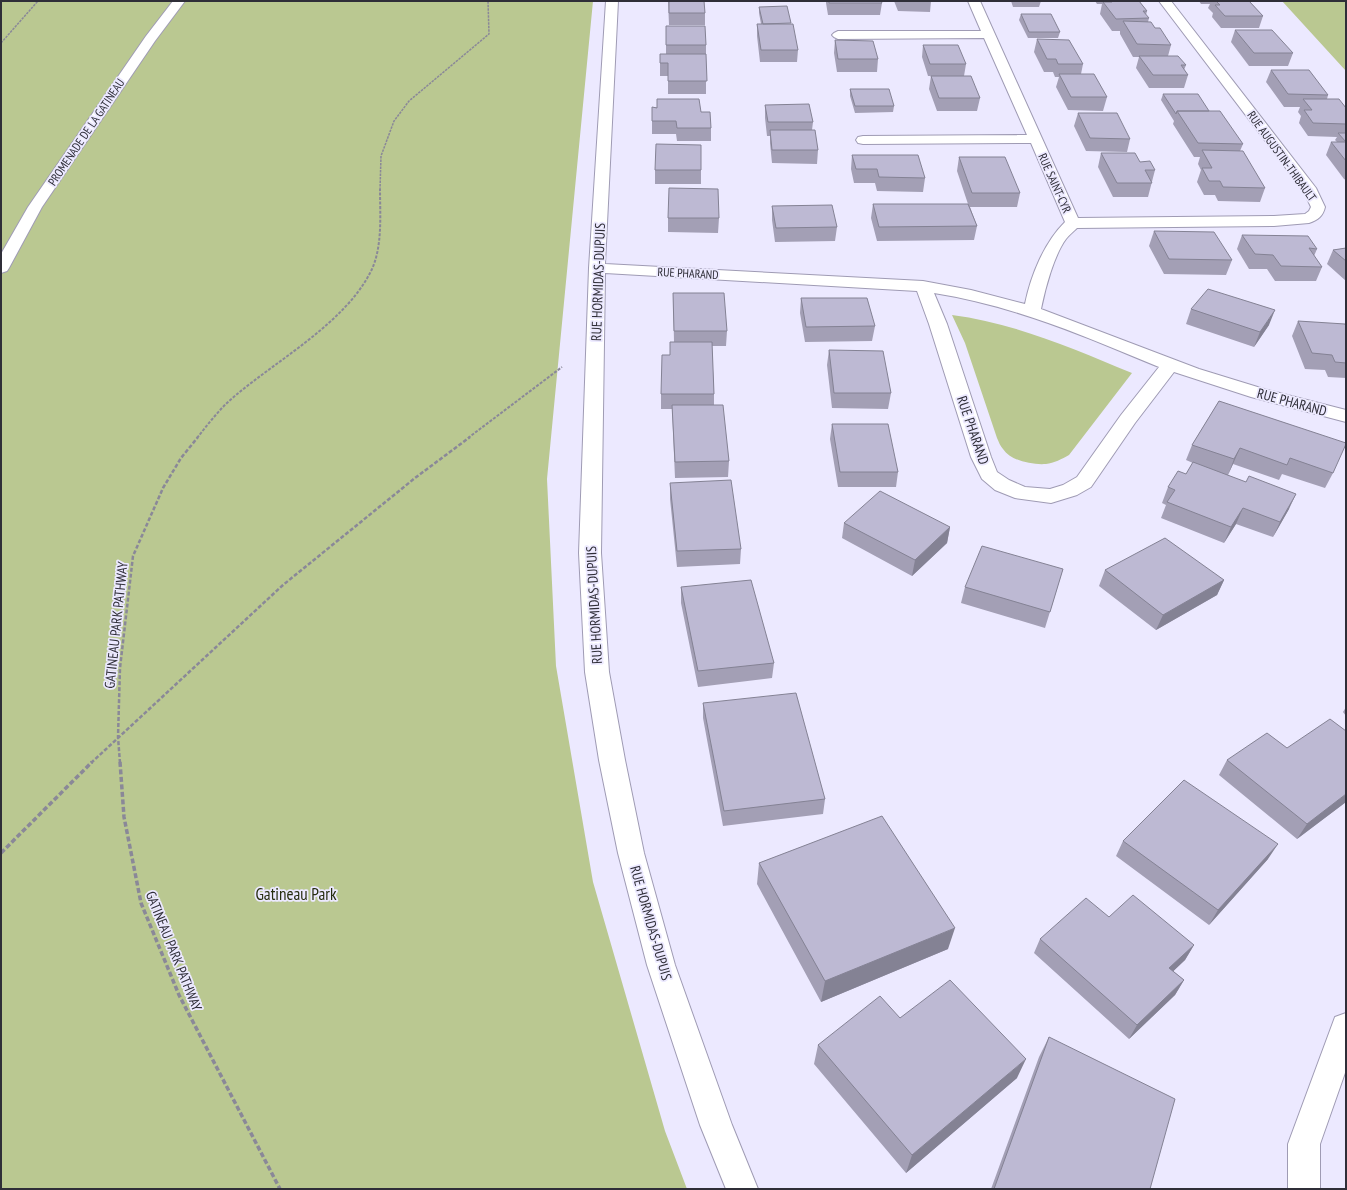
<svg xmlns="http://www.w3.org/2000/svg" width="1347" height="1190" font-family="'PT Sans Narrow',sans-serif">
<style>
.green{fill:#bac891}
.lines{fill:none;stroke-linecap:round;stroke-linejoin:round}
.minor-casing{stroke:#9f9bb4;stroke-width:2}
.path-far3{stroke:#8a8898;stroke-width:1.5;stroke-dasharray:2.5 1;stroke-linecap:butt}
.path-far2{stroke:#8a8898;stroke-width:2;stroke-dasharray:3 1.5;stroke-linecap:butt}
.path-far1{stroke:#8a8898;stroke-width:2.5;stroke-dasharray:4 2;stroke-linecap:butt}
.path{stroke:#8a8898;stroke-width:3.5;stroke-dasharray:5 2.5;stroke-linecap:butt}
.minor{fill:#fff;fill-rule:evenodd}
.wall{fill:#a39fb5}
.shaded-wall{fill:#848294}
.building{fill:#bdb9d3;stroke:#848294}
.labels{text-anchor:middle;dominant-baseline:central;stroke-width:3.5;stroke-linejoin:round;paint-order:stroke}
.far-street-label{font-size:12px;fill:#2f2e38;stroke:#ece9ff}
.street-label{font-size:14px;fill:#2f2e38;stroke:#ece9ff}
.near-park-label{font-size:17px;fill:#262d0f;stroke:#ece9ff}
</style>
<rect width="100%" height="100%" fill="#ece9ff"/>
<path class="green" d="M1,1H593L547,479L556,666L593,882L665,1131L687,1189H1Z
M1282,1H1346V71Z
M952,315C1015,323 1074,349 1132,373L1069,455C1062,459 1054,463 1046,464C1032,465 1011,461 1003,449C1000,446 999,442 997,438L965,343Z"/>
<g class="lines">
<g class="minor-casing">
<path id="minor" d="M173,1H185L155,41L42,207L9,268L7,271L1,273V254L28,207L146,36Z
M606,1H618L605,264L923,281L971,290L1025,304C1031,275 1044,243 1065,222L1031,143L863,144L858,143L856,140L858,137L863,136L1027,135L984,38L838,39L834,37L832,35L834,33L838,31H981L968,1H980L1078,218L1274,216L1305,214L1309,211L1311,207L1304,192L1159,1H1171L1316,188L1325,207C1323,216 1318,220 1309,223L1274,226L1077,228C1074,231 1069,235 1066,239C1054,255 1045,289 1041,309L1199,369L1264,389L1346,410V422L1251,397L1174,372L1135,423L1091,487L1077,495L1051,503L1015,498L995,490L982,479L971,457L929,324L917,291L605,273L601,553L609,672L625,760L644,853L675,965L732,1125L758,1189H726L700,1125L647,965L618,853L599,760L585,672L579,553L589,268ZM934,293C985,301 1035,317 1083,336C1109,346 1134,357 1159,367L1121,415L1077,477L1063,485L1050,489L1025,487L1009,480L997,472L991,457L947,324Z
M1346,1013V1070L1320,1144V1189H1288V1144L1335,1017Z"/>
</g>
<path class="path-far3" d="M1,43L38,1
M380,190L381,156L394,121L409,101L489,34L488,1"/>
<path class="path-far2" d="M197,438C209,423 221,407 236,395C279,359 344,323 370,273C383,249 380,215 380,189
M468,438L562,367"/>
<path class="path-far1" d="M91,763L283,585L415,478L470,437
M120,763L118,737L120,668L133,556L163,488L181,458L198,437"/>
<path class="path" d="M120,762L124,817L141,903L179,995L280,1189
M1,853L92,762"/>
<use href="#minor" class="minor"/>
</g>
<path class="wall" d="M668,1H704L705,13V25H669Z
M826,1H881L882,3L880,15H828L826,3Z
M894,1H931L930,12L898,11Z
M1011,1H1041L1039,7H1013Z
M1095,1H1139L1147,11L1146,15L1149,18L1148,22L1155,28L1171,45L1168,56L1186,65L1184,70L1188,75L1184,88H1149L1136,68L1139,57H1133L1120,34V31H1112L1100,14L1102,4H1097Z
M1199,1H1249L1263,16L1259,28H1221L1212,17L1213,13L1208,8L1210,4H1201Z
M759,7L798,50L797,62H760L757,36V24H761L759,13Z
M1021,14L1060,32L1058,38H1028L1019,20Z
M666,26L706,45V94H668V76H660V54H666Z
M1235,30L1293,53L1288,66H1249L1231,42Z
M1037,39L1083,64L1081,74L1107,97L1103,111L1068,110L1056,87L1059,77H1055L1053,72H1044L1034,52Z
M835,40L878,59L877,72H837L834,53Z
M923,45L966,64L964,76L980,98L977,111H937L929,89L931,76H928L922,57Z
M1271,70L1328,95L1327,99L1346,108V180L1344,179L1326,155L1331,142H1337L1335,140L1337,137L1308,136L1299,123L1301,116L1298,112L1300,107H1284L1266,82Z
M850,89L894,106L893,112L855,113L850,96Z
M1163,94L1210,111L1243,144L1240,151L1265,188L1260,202L1218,201L1215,195H1204L1197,182L1201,170L1198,164L1200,157H1194L1173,124L1174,121L1161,100Z
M765,105L813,122L812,130L818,150L817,164L772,163L770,143V136H767L765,118Z
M652,107L701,112L711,128V141H677L676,134H652Z
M1078,113L1130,139L1127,152L1086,151L1074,126Z
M701,145V184H655V170Z
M1101,153L1140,162L1155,170L1148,197H1113L1098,167Z
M852,155L925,178L923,192L877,191L875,183H854L851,169Z
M959,157L1020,193L1017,207H970L977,226L974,240L877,241L871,218L873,204H968L957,171Z
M772,206L837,227L835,241L775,242L772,220Z
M668,218H719L718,233L668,232Z
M1154,231L1232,260L1226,275L1164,274L1149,246Z
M1242,235L1317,249L1314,256L1322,267L1316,281H1275L1267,269H1249L1237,249Z
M1346,248V281L1327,264L1333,250Z
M673,293L727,331L726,346H712L714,394V405L729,461L728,477L675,478L672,409H661V394L674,342Z
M801,298L875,326L872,341L805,342L800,313Z
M1191,309L1269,325L1254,347L1186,324Z
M1298,321L1346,326V378L1328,377L1325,370L1305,369L1292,336Z
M829,350L891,393L888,409L832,408L827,365Z
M1219,401L1333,473L1325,488L1282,474L1279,480L1233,464L1228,475L1289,509L1273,537L1236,524L1224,543L1161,518L1166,505L1162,503L1168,487L1186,474L1193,463L1186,460L1192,445Z
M832,424L898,472L896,487H838L830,439Z
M670,483L741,549L740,564L677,567L670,499Z
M844,523L950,527L947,543L912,576L842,538Z
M1063,569L1045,628L961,603L965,587Z
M1105,570L1224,580L1217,595L1156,630L1099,586Z
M681,587L774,663L772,678L698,687L681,603Z
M703,703L825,799L823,814L723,826L703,718Z
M1346,707V716L1343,712Z
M1227,760L1346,802L1297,839L1219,775Z
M1123,841L1268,859L1209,925L1116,856Z
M759,863L948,949L821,1002L757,884Z
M1109,917L1194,945L1185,960L1173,971L1184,980L1175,995L1129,1039L1034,953L1040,939Z
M900,1018L1017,1078L906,1173L814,1064L818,1045Z
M1049,1037L1150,1189H991L1039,1057Z"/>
<path class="shaded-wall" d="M1275,310L1269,325L1254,347L1260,332Z
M1240,448L1233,464L1228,475L1234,459Z
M1296,494L1289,509L1273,537L1280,522Z
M1243,508L1236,524L1224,543L1231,527Z
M950,527L947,543L912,576L915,560Z
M1224,580L1217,595L1156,630L1163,615Z
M1346,794V802L1297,839L1307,824Z
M1278,844L1268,859L1209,925L1218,910Z
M955,928L948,949L821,1002L825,981Z
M1194,945L1185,960L1161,983L1169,968Z
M1184,980L1175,995L1129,1039L1137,1025Z
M1026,1059L1017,1078L906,1173L912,1155Z"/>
<path class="building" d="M669,1H704L705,13H669Z
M829,1H881L882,3H829Z
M1111,1H1139L1147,11H1143L1149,18L1116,19L1103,2H1112Z
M1216,1H1249L1263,16H1225L1215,5H1220Z
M787,6L791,23L763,24L759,7Z
M1021,14H1051L1060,32H1029Z
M1123,21L1151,22L1155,28H1160L1171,45L1137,44Z
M757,24H793L798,50H761Z
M666,26H705L706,45H666Z
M1235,30H1272L1293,53H1254Z
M1037,39L1069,40L1083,64H1058L1056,59H1047Z
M835,40L873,41L878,59H838Z
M923,45H958L966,64H930Z
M660,54H706L707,81H668V63H660Z
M1139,56H1178L1186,65H1181L1188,75H1153Z
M1271,70H1309L1328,95L1288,94Z
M1059,74H1094L1107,97H1071Z
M931,76H971L980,98H939Z
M850,89H889L894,106H855Z
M1163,94H1198L1209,111H1177L1176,114Z
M657,99H699L701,112H710L711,128H677L676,121H652V107L657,108Z
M1303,99H1339L1346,108V124L1313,123L1304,110H1312Z
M809,104L813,122H768L765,105Z
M1177,111H1220L1243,144L1198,143Z
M1078,113H1117L1130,139L1090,138Z
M770,130H815L818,150H772Z
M1338,133H1346V142Z
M1331,142H1346V161Z
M656,144L701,145V170H655Z
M1202,150L1243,151L1265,188L1223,187L1220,181H1209L1202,168H1212Z
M1101,153H1135L1140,162L1150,161L1155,170H1145L1152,183H1117Z
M852,155H918L925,178L879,177L877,169H856Z
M959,157H1005L1020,193H972Z
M669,188L718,189L719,218H668Z
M873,204H968L977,226L879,227Z
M832,205L837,227L776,228L772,206Z
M1154,231L1214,232L1232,260L1169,259Z
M1242,235L1308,236L1317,249L1309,248L1322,267L1281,266L1273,255L1255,254Z
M1346,248V261L1333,250Z
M1208,289L1275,310L1260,332L1191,309Z
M673,293H724L727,331H674Z
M801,298H867L875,326L806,327Z
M1298,321L1345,324L1346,326V363L1335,362L1332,355L1312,353Z
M670,342H712L714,394H661L662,355H670Z
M829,350L883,351L891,393H834Z
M1219,401L1346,443V444L1333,473L1290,458L1287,465L1240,448L1234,459L1192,445Z
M672,405H723L729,461L675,462Z
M832,424H888L898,472H840Z
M1193,462L1246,482L1249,476L1296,494L1280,522L1243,508L1231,527L1167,502L1175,490L1168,487L1178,471L1186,474Z
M731,480L741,549L677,551L670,483Z
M880,491L950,527L915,560L844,523Z
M1165,538L1224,580L1163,615L1105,570Z
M982,546L1063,569L1050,612L965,587Z
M751,580L774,663L698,671L681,587Z
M796,693L825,799L724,811L703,703Z
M1330,719L1346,731V794L1307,824L1227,760L1267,733L1287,748Z
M1184,780L1278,844L1218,910L1123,841Z
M882,816L955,928L825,981L759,863Z
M1133,895L1194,945L1169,968L1184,980L1137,1025L1040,939L1086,898L1109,917Z
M950,980L1026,1059L912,1155L818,1045L880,996L900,1018Z
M1049,1037L1175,1099L1150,1189H994Z"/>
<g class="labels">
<g class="far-street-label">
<text transform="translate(86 132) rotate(-56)">PROMENADE DE LA GATINEAU</text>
<text transform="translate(1282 156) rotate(54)">RUE AUGUSTIN-THIBAULT</text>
<text transform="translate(1055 183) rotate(66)">RUE SAINT-CYR</text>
<text transform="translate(688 273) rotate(3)">RUE PHARAND</text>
</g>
<g class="street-label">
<text transform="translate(598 282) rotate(-88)">RUE HORMIDAS-DUPUIS</text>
<text transform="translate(1292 402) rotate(15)">RUE PHARAND</text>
<text transform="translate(973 430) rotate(71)">RUE PHARAND</text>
<text transform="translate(594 605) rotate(-93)">RUE HORMIDAS-DUPUIS</text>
<text transform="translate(116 625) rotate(-84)">GATINEAU PARK PATHWAY</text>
<text transform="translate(651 923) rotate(74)">RUE HORMIDAS-DUPUIS</text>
<text transform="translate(174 951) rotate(68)">GATINEAU PARK PATHWAY</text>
</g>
<g class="near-park-label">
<text x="296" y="894">Gatineau Park</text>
</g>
</g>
<rect width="1347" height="1190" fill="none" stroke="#2f2e38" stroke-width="4"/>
</svg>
